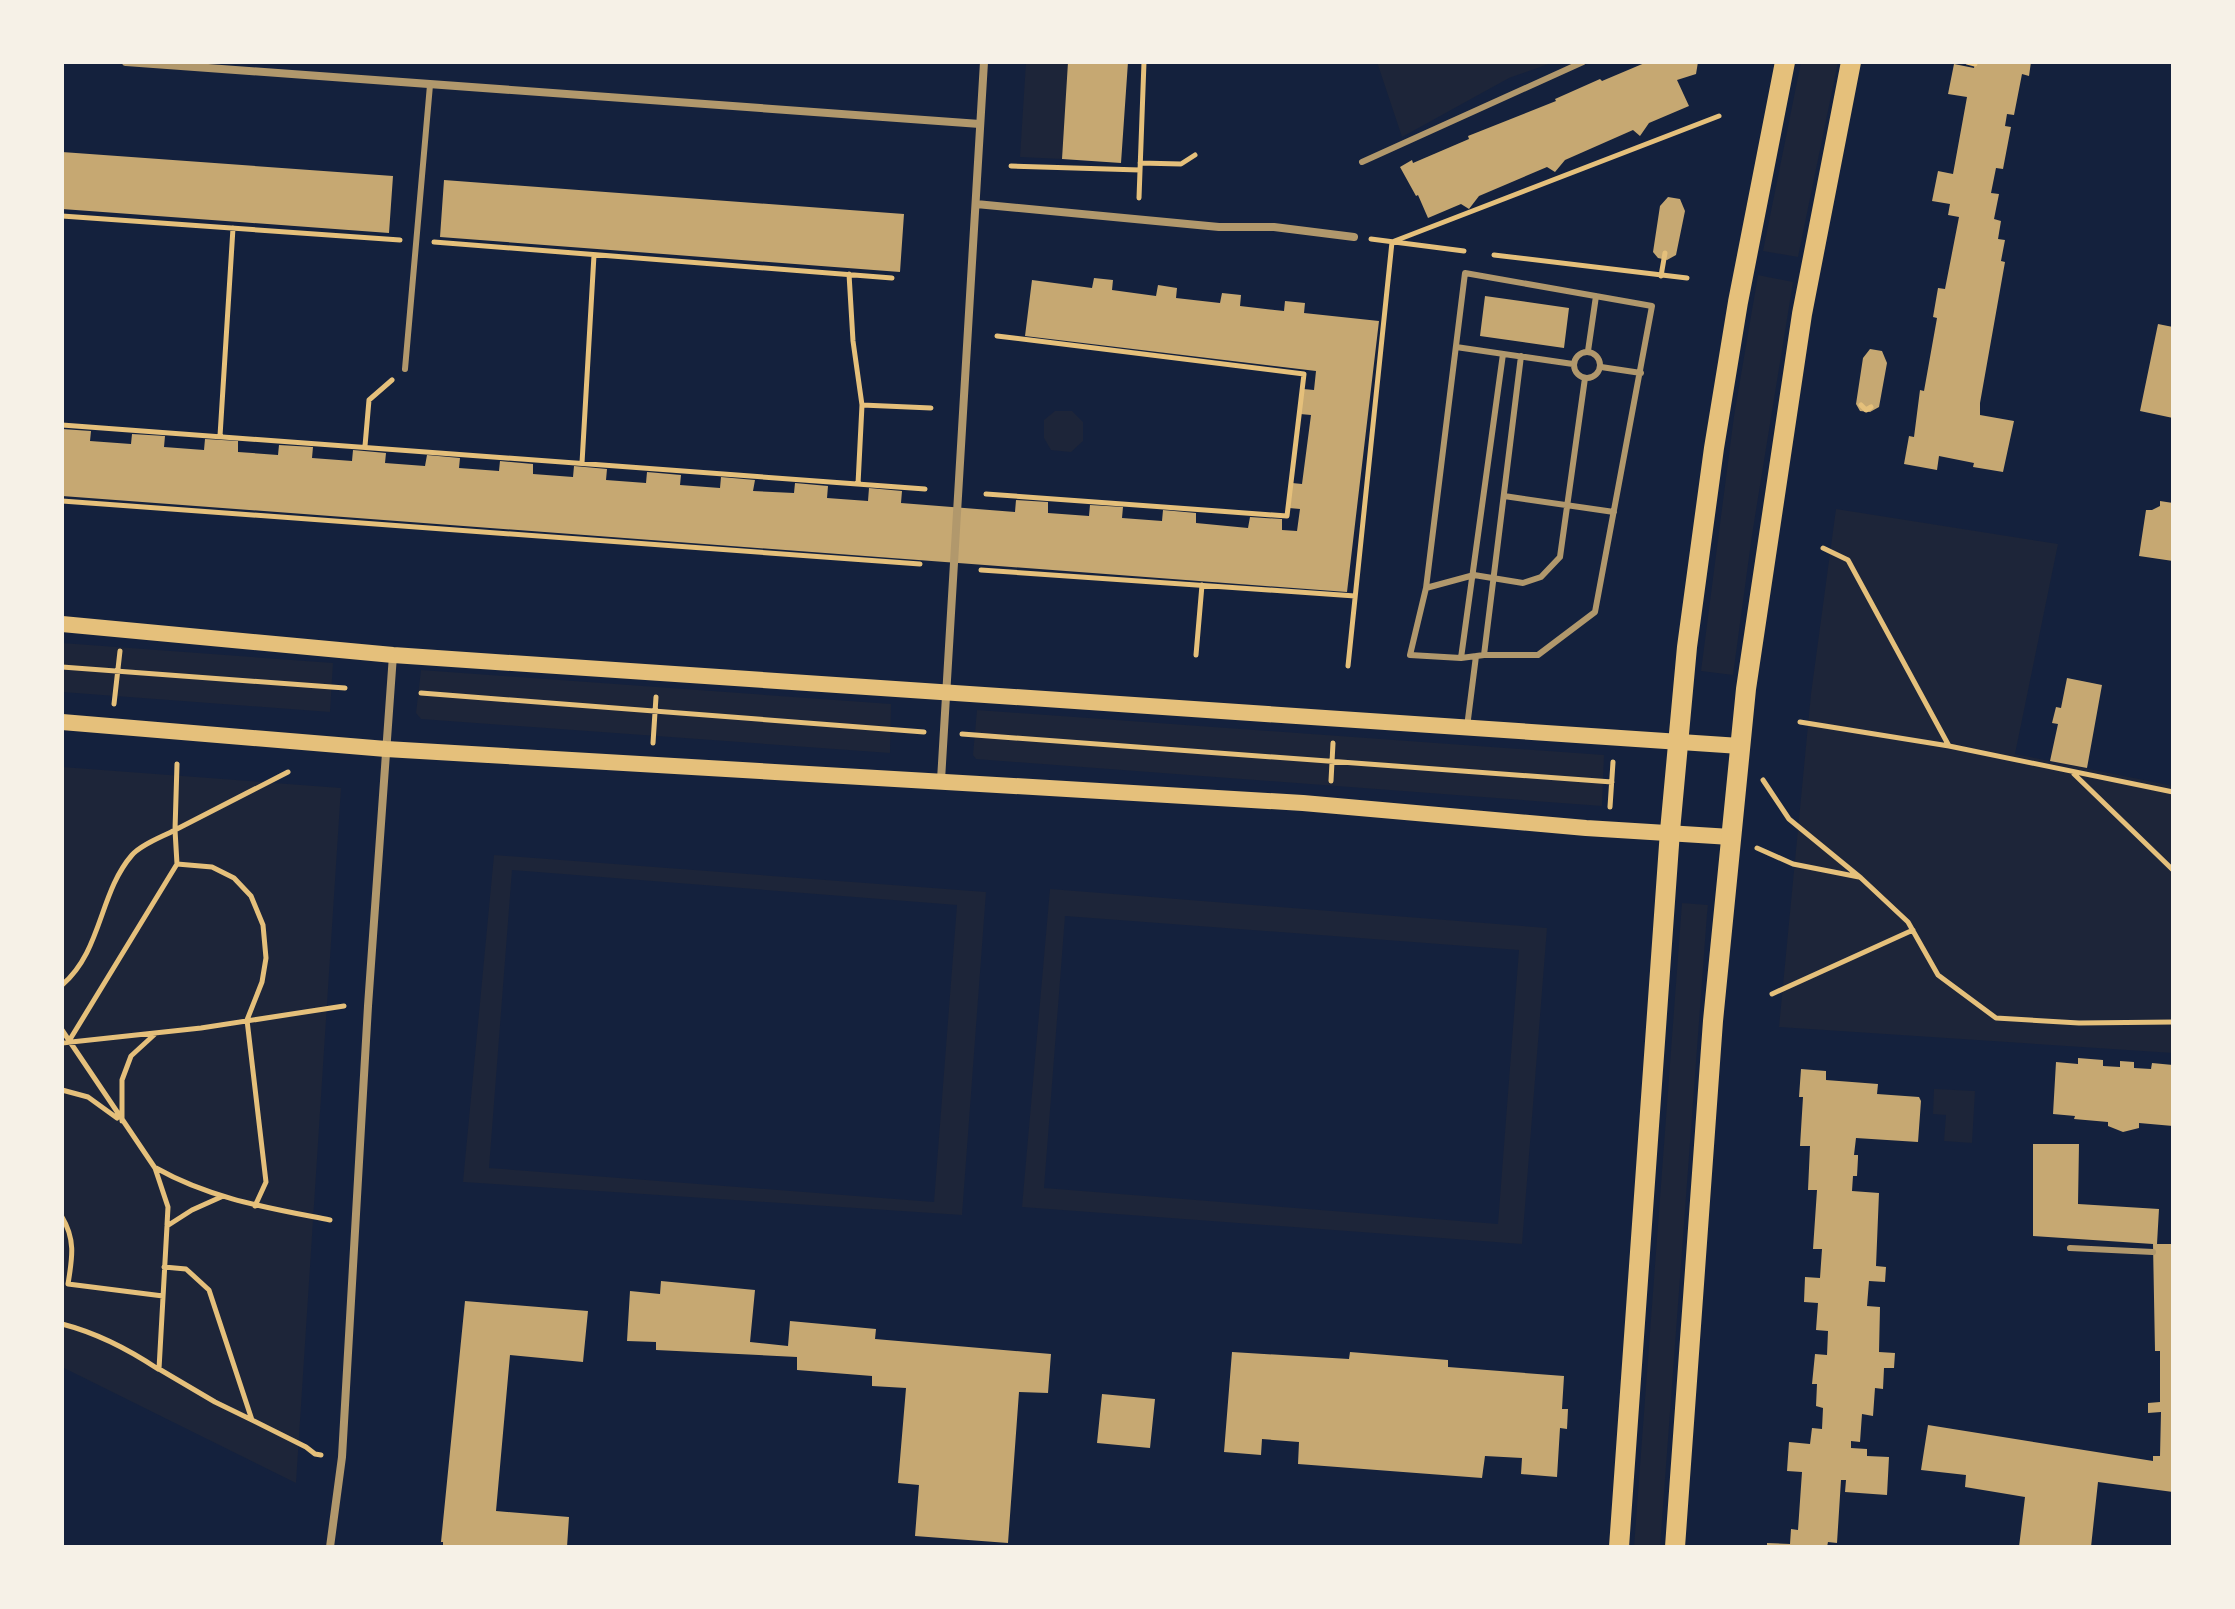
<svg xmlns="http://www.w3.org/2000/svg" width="2235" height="1609" font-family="Manrope,sans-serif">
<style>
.green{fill:#1d2539;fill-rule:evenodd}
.building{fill:#c6a872}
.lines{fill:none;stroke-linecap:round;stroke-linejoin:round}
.path{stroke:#e5c07b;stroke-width:5}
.service{stroke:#b1986c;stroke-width:6}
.minor{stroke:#b1986c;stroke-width:8}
.secondary{stroke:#e5c07b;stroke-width:16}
.primary{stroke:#e5c07b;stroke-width:20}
</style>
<rect width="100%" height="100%" fill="#14213d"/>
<path class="green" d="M1026,62H1068L1062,159L1020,157Z
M1377,62H1554L1509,78L1402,137Z
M1801,62H1838L1798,257L1763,251Z
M1758,275L1793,282L1752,535L1733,675L1701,671L1734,416Z
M1055,411H1072L1083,422V441L1071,452L1051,450L1044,438V420Z
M1836,509L2058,544L2015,754L2173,786V1053L1779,1027L1811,694Z
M62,643L333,663L330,712L62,692Z
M421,670L891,704L890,753L421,719L416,713Z
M977,710L1604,755L1602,806L976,759L973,755Z
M62,767L341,788L296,1483L62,1367Z
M494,855L986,892L962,1215L463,1182ZM512,870L957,905L934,1202L489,1168Z
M1050,889L1547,928L1522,1244L1022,1207ZM1065,916L1519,950L1498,1224L1044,1188Z
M1682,903L1708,905L1707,914L1660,1547H1634Z
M1934,1089L1975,1091L1972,1143L1944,1141L1946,1115L1933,1114Z"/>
<path class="building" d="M1068,62H1128L1121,163L1062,159Z
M1647,62H1698L1696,74L1677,80L1689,106L1649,123L1640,136L1633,130L1565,160L1555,172L1547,167L1479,196L1469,209L1461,204L1428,218L1418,195L1416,196L1400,167L1412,160L1413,163L1469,139L1468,136L1556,101L1555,99L1600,79L1602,81Z
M1975,62L1989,64V62H2031L2029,76L2022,74L2014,115L2007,114L2005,126L2011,127L2003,169L1996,168L1991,193L1999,194L1994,219L2001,221L1998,239L2005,240L2001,261L2005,262L1980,403V415L2014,421L2003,472L1973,467L1974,463L1939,456L1937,470L1904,464L1909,436L1914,437L1920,390L1924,391L1937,318L1933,317L1938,288L1945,289L1959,217L1948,215L1950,204L1932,201L1938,171L1953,174L1967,97L1948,94L1954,64L1974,68Z
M62,152L393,176L389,233L62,209Z
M444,180L904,214L900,272L440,237Z
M1668,197L1680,199L1685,211L1676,255L1667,260L1658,258L1653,252L1660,206Z
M1094,278L1113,280L1112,290L1156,296L1158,285L1177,288L1176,298L1220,303L1222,293L1241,295L1240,306L1284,311L1285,301L1305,303L1304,313L1379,321L1347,592L62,496V429L91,431L90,441L131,444L132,434L165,436L164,447L204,450L205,439L238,441V452L278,455L279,445L313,447L312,458L352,461L353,450L386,453L385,463L425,466L427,455L460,458L459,468L499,471L500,461L533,464V474L573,477L574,466L607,469L606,480L646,483L647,472L681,475L680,485L720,488L721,477L755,480L753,491L794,493L795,483L828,486L827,498L868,501L869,488L902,491L901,503L1015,512L1016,500L1048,502V513L1089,516L1090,505L1123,507L1122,518L1162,521L1163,510L1196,513V523L1248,528L1250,517L1282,519V530L1297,531L1300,509L1289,508L1292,483L1302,484L1311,415L1300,414L1303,389L1314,390L1316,371L1025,336L1032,280L1092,288Z
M1485,296L1569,308L1564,348L1480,336Z
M2158,324L2173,327V418L2140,411Z
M1870,349L1882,351L1887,363L1879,407L1870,412L1860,411L1856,404L1863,358Z
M2160,501L2173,503V561L2139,556L2146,510H2152L2160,506Z
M2067,678L2102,685L2087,768L2050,761L2058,724L2052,723L2056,707L2061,708Z
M2078,1058L2103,1060V1066L2120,1067V1061L2134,1062V1068L2151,1069L2152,1063L2173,1065V1126L2139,1123V1128L2123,1132L2108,1126V1122L2074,1119L2075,1116L2053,1114L2056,1062L2078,1064Z
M1801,1069L1826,1071V1080L1878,1084L1877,1094L1919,1097L1921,1101L1918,1142L1856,1138L1854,1155H1858V1158L1857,1176H1853L1852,1191L1879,1193L1876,1266L1886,1267L1885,1282L1869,1281L1867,1306L1880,1307L1879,1352L1895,1353L1894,1368H1884L1883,1389L1875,1388L1873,1416L1862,1414L1860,1442L1851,1441V1448L1867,1449V1456L1889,1457L1887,1495L1845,1492L1846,1480H1841L1837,1543L1828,1542L1827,1547H1767V1543L1790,1544L1791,1529L1798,1530L1802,1472L1787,1471L1789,1442L1810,1444L1812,1428L1822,1429L1823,1408L1816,1406L1817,1384H1812L1815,1354L1827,1355L1828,1331L1816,1330L1818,1303L1804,1302L1805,1277L1820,1278L1822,1249H1813L1817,1190H1808L1810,1146H1800L1803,1097H1799Z
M2033,1144H2079L2078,1204L2159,1209L2157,1244H2173V1492L2098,1482L2091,1547H2019L2025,1497L1965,1487L1966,1475L1921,1470L1928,1425L2153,1461V1456H2160L2161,1412L2148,1413V1403L2160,1402V1351H2155L2153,1244L2033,1236Z
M661,1281L755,1290L750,1342L788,1346L790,1321L876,1329L875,1339L1051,1354L1048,1393L1019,1392L1008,1543L915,1536L919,1485L898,1483L906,1388L872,1386V1376L797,1370V1357L656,1350V1342L627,1341L630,1291L660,1294Z
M465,1301L588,1311L583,1362L510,1355L496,1511L569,1517L567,1547H443V1542H441Z
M1232,1352L1349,1359L1350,1352L1448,1360V1367L1564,1376L1562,1409H1568L1567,1429L1560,1428L1557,1477L1521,1474L1522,1458L1485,1456L1482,1478L1298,1464L1299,1442L1262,1439L1261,1455L1224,1452Z
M1102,1394L1155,1399L1150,1448L1097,1443Z"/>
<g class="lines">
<path class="path" d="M1967,62L1975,64
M1140,163L1181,164L1195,155
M1011,166L1140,170
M1139,198L1144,62
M62,216L400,240
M1371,239L1464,251
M434,242L892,278
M1494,255L1687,278
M849,274L853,341L862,405
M1661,276L1665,253
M1861,405L1866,410L1871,407
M62,425L925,489
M220,436L233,228
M365,446L369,400L392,380
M582,463L594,255
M858,484L862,405L931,408
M986,494L1287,516L1304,374L997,336
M62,501L920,564
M1823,548L1848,560L1949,746
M981,570L1355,596
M1196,655L1202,585
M1348,666L1392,242L1719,116
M62,667L345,688
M421,693L924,732
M114,704L120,651
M1800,722L1949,746L2173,792
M962,734L1612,782
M653,743L656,697
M2074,774L2173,870
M1763,780L1789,819L1861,878L1908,922L1938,975L1996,1018L2079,1023L2173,1022
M1331,781L1333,743
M1610,807L1613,762
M1757,848L1793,864L1859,877
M177,864L212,867L234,878L251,896L263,925L266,958L262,982L247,1020L266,1182L255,1206
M62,985C102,951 99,893 132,855C142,844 162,837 175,830L177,764
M1772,994L1913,930
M62,1030L155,1168L168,1207L167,1225
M69,1041L177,864L175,830L288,772
M62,1043L201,1028L344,1006
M62,1090L88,1097L117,1118
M122,1121V1080L131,1056L155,1034
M156,1168C211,1199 269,1208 330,1220
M221,1197L192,1210L167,1226L159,1369L215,1402L252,1420
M62,1217C76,1240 72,1259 68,1284L163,1296
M164,1267L186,1269L209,1290L252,1420L306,1447L315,1454L321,1455
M62,1324C97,1333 128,1349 158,1369"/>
<path class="service" d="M1362,162L1583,62
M1456,347L1573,364
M1588,351L1596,296
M1574 365a13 13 0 1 1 26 0a13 13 0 1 1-26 0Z
M1601,367L1641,373
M405,369L430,85
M1504,496L1614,512
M1426,588L1474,575L1523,583L1541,577L1560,557L1585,378
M1484,655L1461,658L1503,354
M1461,658L1410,655L1426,588L1465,273L1652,306L1595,612L1538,655H1484L1521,356
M1467,727L1476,656
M2070,1248L2153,1252"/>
<path class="minor" d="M126,62L980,124
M976,204L1219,227H1274L1354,237
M941,780L984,62
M330,1547L342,1457L368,1006L393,655"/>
<path class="secondary" d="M62,624L393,655L1740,746
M62,722L386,749L1303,803L1586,828L1731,837"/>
<path class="primary" d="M1619,1547L1670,831L1687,647L1714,448L1738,302L1785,62
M1675,1547L1713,1021L1746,689L1802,314L1851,62"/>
</g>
<rect width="2235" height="1609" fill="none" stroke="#f6f1e7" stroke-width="128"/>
</svg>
